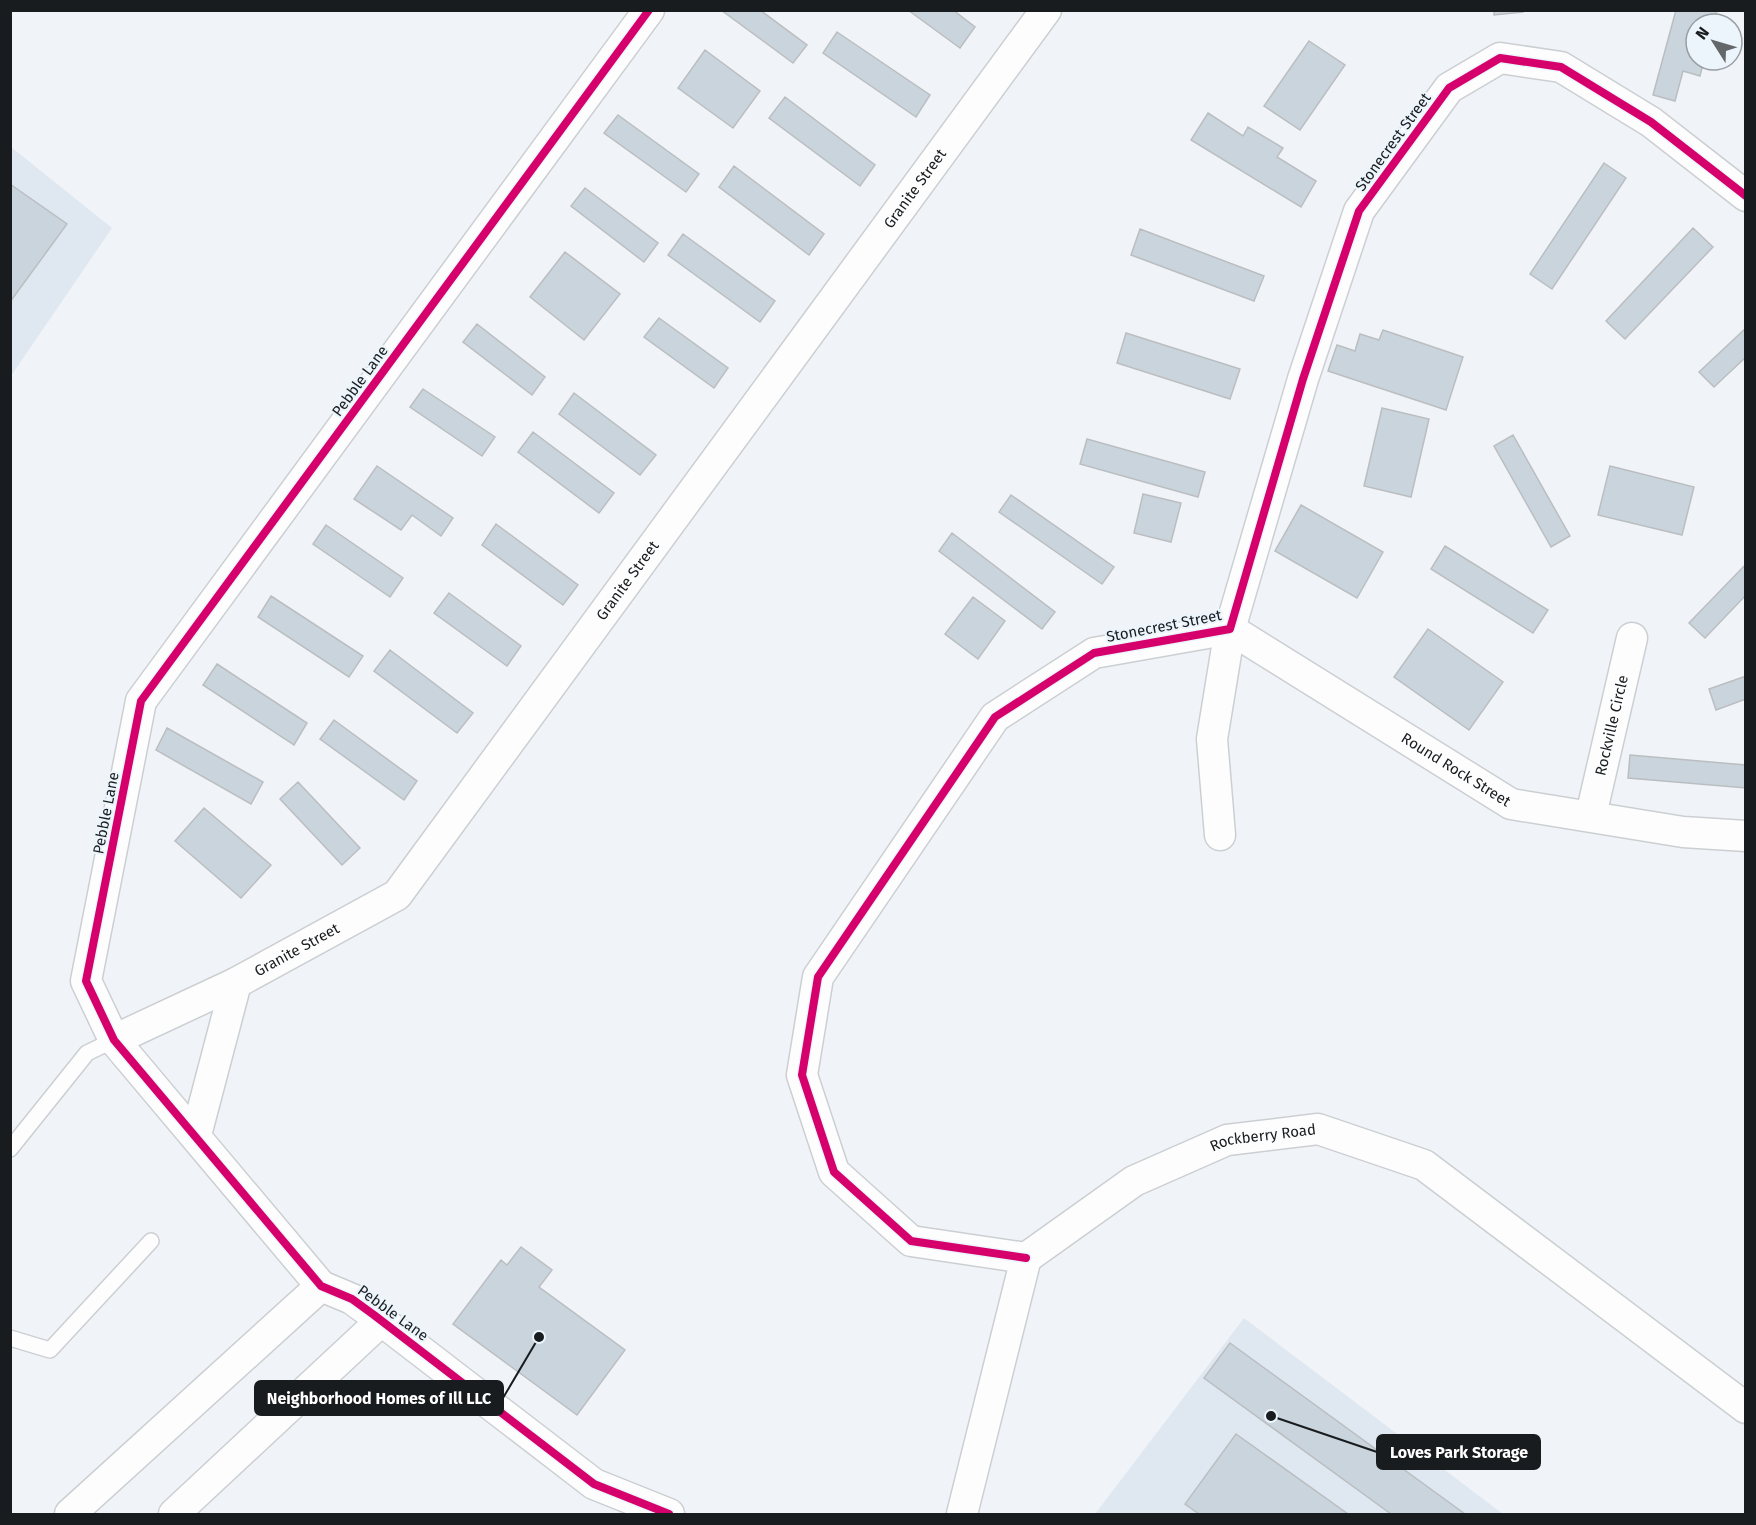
<svg xmlns="http://www.w3.org/2000/svg" width="1756" height="1525" font-family="'Fira Sans',sans-serif">
<style>
.built{fill:#dfe8f0}
.building{fill:#cad4dc;stroke:#bbbec1;stroke-width:1.5}
.lines{fill:none;stroke-linecap:round;stroke-linejoin:round}
.service-casing{stroke:#cccfd2;stroke-width:18}
.minor-casing{stroke:#cccfd2;stroke-width:33}
.service{stroke:#fdfdfe;stroke-width:15}
.minor{stroke:#fdfdfe;stroke-width:30}
.cycleway-casing{stroke:#ecf5fb;stroke-width:11}
.cycleway{stroke:#d6006c;stroke-width:8}
.labels{text-anchor:middle;dominant-baseline:central;stroke-width:4.5;stroke-linejoin:round;paint-order:stroke}
.street-label{font-size:15px;fill:#191c1e;stroke:#ecf5fb}
.leader{fill:none;stroke:#191c1e;stroke-width:2}
.callout-dot{fill:#191c1e;stroke:#ecf5fb;stroke-width:2}
.callout{fill:#191c1e;stroke:#191c1e;stroke-width:2}
.callout-label{font-size:16px;text-anchor:middle;font-weight:bold;fill:#fff}
</style>
<rect width="100%" height="100%" fill="#f0f4f8"/>
<path class="built" d="M11,147L112,228L11,376Z
M1244,1318L1503,1514H1095Z"/>
<path class="building" d="M721,10H760L807,45L793,63Z
M908,10H953L975,27L960,48Z
M1494,10H1523V12L1494,15Z
M1676,10H1717L1713,24H1696V60H1704L1700,76L1683,71L1675,101L1653,95Z
M837,32L930,95L916,117L823,53Z
M1309,41L1345,65L1300,130L1264,106Z
M705,50L760,91L733,128L678,88Z
M785,97L875,165L860,186L769,118Z
M1208,113L1243,136L1248,127L1283,148L1277,157L1316,181L1301,207L1191,140Z
M618,115L699,174L686,192L604,133Z
M1604,163L1626,178L1552,289L1530,274Z
M734,166L824,234L809,255L719,187Z
M10,184L67,224L10,302Z
M585,188L658,243L644,262L571,206Z
M1693,228L1713,247L1625,339L1606,321Z
M1140,229L1264,276L1254,301L1131,255Z
M683,234L775,301L760,322L668,255Z
M565,252L620,294L584,340L530,297Z
M659,318L728,368L714,388L644,337Z
M477,324L545,377L532,395L463,342Z
M1746,328V357L1714,387L1699,372Z
M1383,330L1463,357L1446,410L1328,371L1337,345L1355,351L1360,334L1379,340Z
M1126,333L1240,369L1230,399L1117,363Z
M423,389L495,437L482,456L410,407Z
M574,393L656,455L640,475L559,414Z
M1382,408L1429,419L1411,497L1364,486Z
M533,432L614,493L599,513L518,452Z
M1513,435L1570,536L1551,547L1494,446Z
M1087,439L1205,472L1198,497L1080,464Z
M377,466L453,518L441,536L412,515L401,530L354,499Z
M1610,466L1694,487L1682,535L1598,515Z
M1143,494L1181,503L1171,542L1134,533Z
M1011,495L1114,567L1102,584L999,512Z
M1301,505L1383,552L1357,598L1275,551Z
M496,524L578,585L563,605L482,545Z
M326,525L403,578L390,597L313,544Z
M952,533L1055,612L1042,629L939,551Z
M1445,546L1548,610L1533,633L1431,569Z
M1746,564V595L1705,638L1689,623Z
M449,593L521,646L507,666L434,613Z
M271,596L363,656L349,677L258,617Z
M973,597L1005,621L978,659L945,634Z
M1428,629L1503,682L1469,730L1394,677Z
M390,650L473,713L457,733L374,671Z
M217,664L307,723L294,745L203,685Z
M1746,676V699L1716,710L1709,689Z
M334,720L417,781L404,800L320,739Z
M167,728L263,782L251,804L156,750Z
M1630,755L1746,765V788L1628,778Z
M298,782L360,848L342,865L280,799Z
M204,808L271,865L241,898L175,841Z
M521,1247L552,1270L539,1287L625,1350L577,1415L453,1324L501,1260L507,1265Z
M1230,1343L1465,1514H1391L1204,1378Z
M1236,1434L1348,1514H1199L1185,1504Z"/>
<g class="lines">
<g class="service-casing">
<path id="service" d="M10,1149L87,1053L114,1040
M10,1338L50,1350L151,1241"/>
</g>
<g class="minor-casing">
<g id="minor">
<path d="M649,10L141,701L86,981L114,1040L321,1286L352,1299L374,1315L594,1484L669,1514"/>
<path id="s1" d="M1591,815L1632,638"/>
<path id="s2" d="M1220,835L1212,739L1230,629L1511,804L1683,832L1746,836"/>
<path id="s3" d="M114,1040L236,983L397,895L1046,10"/>
<path d="M196,1135L236,983"/>
<path d="M1026,1258L911,1241L834,1172L802,1075L818,977L995,717L1094,653L1230,629L1303,379L1359,211L1449,88L1500,58L1561,67L1651,122L1746,196"/>
<path d="M70,1514L321,1286"/>
<path d="M174,1514L382,1320"/>
<path id="s4" d="M962,1514L1026,1258L1134,1181L1227,1140L1318,1129L1424,1165L1746,1408"/>
</g>
</g>
<use href="#service" class="service"/>
<use href="#minor" class="minor"/>
<g class="cycleway-casing">
<path id="cycleway" d="M649,10L141,701L86,981L114,1040L321,1286L352,1299L374,1315L594,1484L669,1514
M1026,1258L911,1241L834,1172L802,1075L818,977L995,717L1094,653L1230,629L1303,379L1359,211L1449,88L1500,58L1561,67L1651,122L1746,196"/>
</g>
<use href="#cycleway" class="cycleway"/>
</g>
<g class="labels">
<g class="street-label">
<text transform="translate(1393 142) rotate(-54)">Stonecrest Street</text>
<text stroke="none"><textPath href="#s3" startOffset="1194">Granite Street</textPath></text>
<text transform="translate(360 381) rotate(-54)">Pebble Lane</text>
<text stroke="none"><textPath href="#s3" startOffset="708">Granite Street</textPath></text>
<text transform="translate(1164 626) rotate(-11)">Stonecrest Street</text>
<text stroke="none"><textPath href="#s1" startOffset="92">Rockville Circle</textPath></text>
<text stroke="none"><textPath href="#s2" startOffset="474">Round Rock Street</textPath></text>
<text transform="translate(106 813) rotate(-79)">Pebble Lane</text>
<text stroke="none"><textPath href="#s3" startOffset="204">Granite Street</textPath></text>
<text stroke="none"><textPath href="#s4" startOffset="534">Rockberry Road</textPath></text>
<text transform="translate(393 1313) rotate(36)">Pebble Lane</text>
</g>
</g>
<path class="leader" d="M539 1337L503 1398M1271 1416L1377 1452"/>
<g class="callout-dot">
<circle cx="539" cy="1337" r="6"/>
<circle cx="1271" cy="1416" r="6"/>
</g>
<g class="callout">
<rect x="255" y="1381" width="248" height="34" rx="6"/>
<rect x="1377" y="1435" width="163" height="34" rx="6"/>
</g>
<g class="callout-label">
<text x="379" y="1404">Neighborhood Homes of Ill LLC</text>
<text x="1459" y="1458">Loves Park Storage</text>
</g>
<rect width="1756" height="1525" fill="none" stroke="#191c1e" stroke-width="24"/>
<g transform="translate(1714 42) rotate(307)"><circle r="28" fill="#ecf5fb" stroke="#989ea3" stroke-width="1.5"/>
<path d="M0-4.5L10 22L0 15L-10 22Z" fill="#64686a"/>
<text y="-9" font-size="16" font-weight="bold" text-anchor="middle" fill="#191c1e">N</text>
</g>
</svg>
